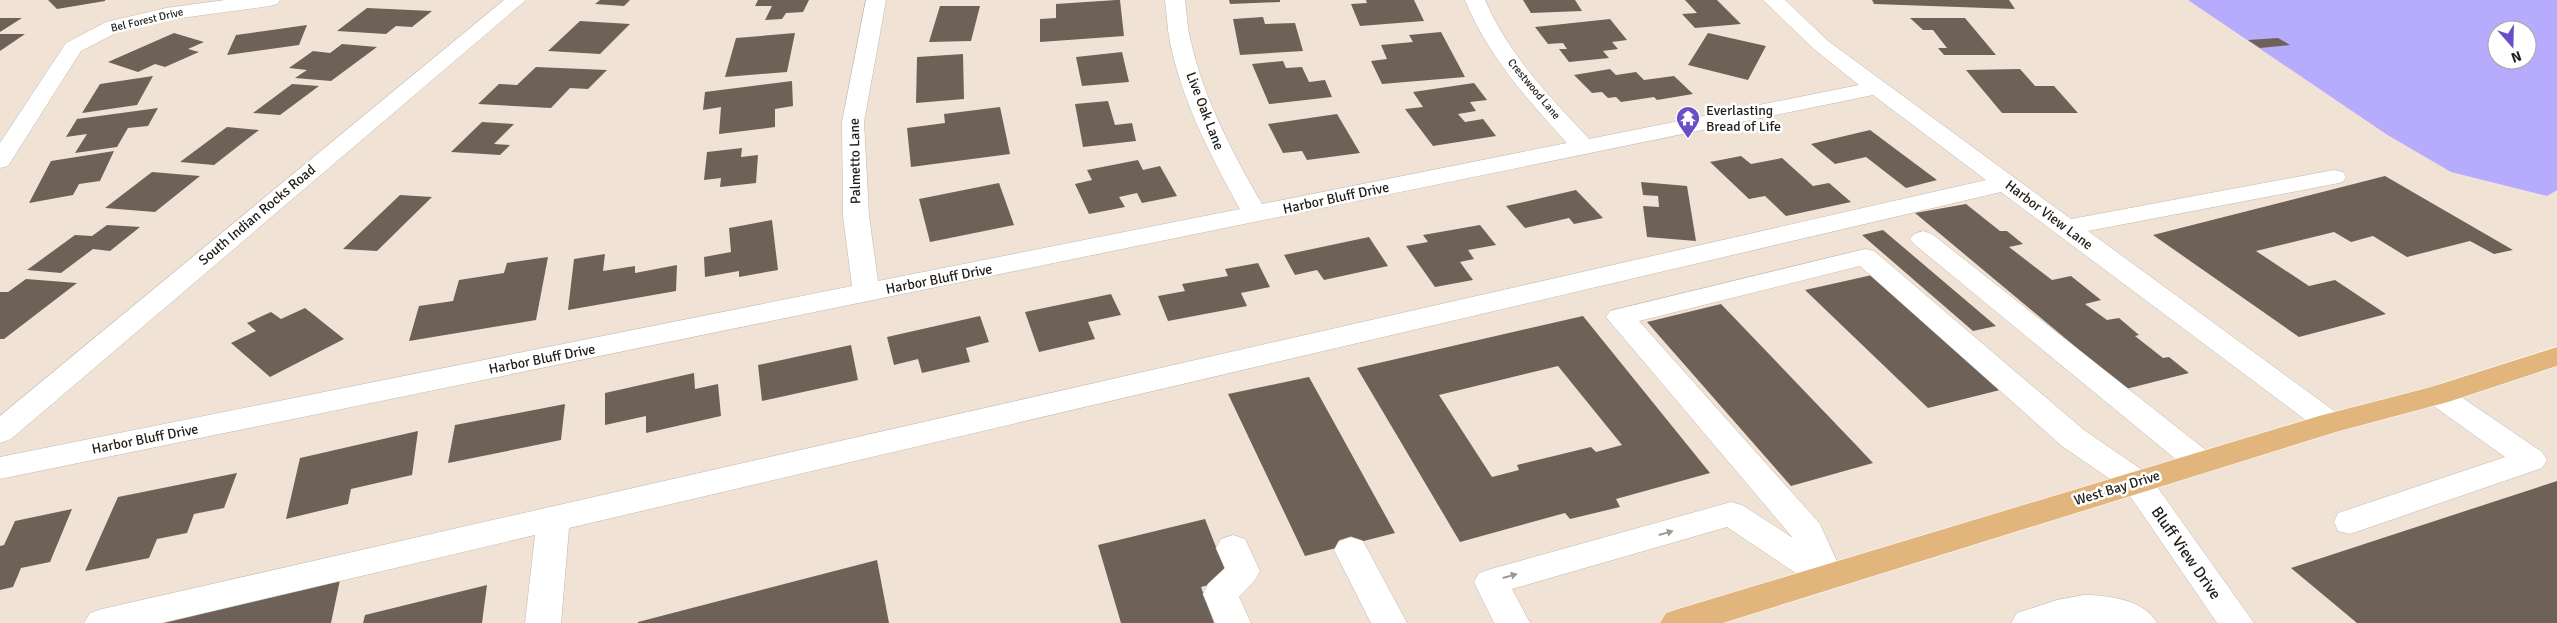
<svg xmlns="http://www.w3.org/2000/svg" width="2557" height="623" font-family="Signika,sans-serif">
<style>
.water{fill:#b6abfd;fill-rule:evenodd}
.building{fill:#6e6258;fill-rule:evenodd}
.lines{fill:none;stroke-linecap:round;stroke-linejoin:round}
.minor-casing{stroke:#c3b7ab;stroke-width:1}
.major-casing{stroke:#fff;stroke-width:1}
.minor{fill:#fff;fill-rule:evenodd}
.major{fill:#e2b57d;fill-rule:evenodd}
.oneway{fill:#9b9997}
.labels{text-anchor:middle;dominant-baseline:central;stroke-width:5;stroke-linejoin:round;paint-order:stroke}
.far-street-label{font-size:11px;fill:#211d18;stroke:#fff}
.poi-label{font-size:14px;fill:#211d18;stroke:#fff;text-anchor:start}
.street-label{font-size:14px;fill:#211d18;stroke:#fff}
.near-street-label{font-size:16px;fill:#211d18;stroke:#fff}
</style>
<rect width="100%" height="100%" fill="#f0e3d6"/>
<path class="water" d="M2188,0H2557V190L2547,196L2451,172L2386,134ZM2497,30H2527V60H2497Z"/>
<path class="building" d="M48,0H105V1L57,9Z
M600,0H630L624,6L595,4Z
M758,0H809L803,12L786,13L782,19L765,20L772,6H755Z
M1116,0H1120L1124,36L1040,42V19L1056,18V4Z
M1229,0H1280V2L1230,4Z
M1366,0H1414L1424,21L1360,26L1351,4L1367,3Z
M1523,0H1575L1582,11L1531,13Z
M1685,0H1717L1741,24L1695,28L1682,14L1697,13Z
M1872,0H2009L2015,9L1874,4Z
M940,6H980L971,41L929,42Z
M367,8L432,11L412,27L396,26L386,34L337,31Z
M1263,17L1265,24L1295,23L1303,51L1240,55L1233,19Z
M0,18H22L0,32Z
M1910,18H1965L1996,55H1944L1938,48H1947L1933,30H1923Z
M1610,19L1627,40L1612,42L1618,49L1603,51L1609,58L1569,62L1559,49H1567L1563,43L1548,44L1535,27Z
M580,21L630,24L600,54L548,51Z
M307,25L299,45L227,55L236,35Z
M1441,32L1465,77L1382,84L1371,61L1387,59L1381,45L1413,42L1409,35Z
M174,33L204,42L188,49L199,52L165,67L155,64L138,72L108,62Z
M795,33L787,72L725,77L736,38Z
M1708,33L1766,46L1748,80L1688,65Z
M0,34H25L0,51Z
M2278,38L2290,45L2260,48L2248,40Z
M342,44L377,47L331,81L295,78L307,70L289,68L313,51L330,53Z
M1122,52L1129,82L1082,86L1076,57Z
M963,54L964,99L916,103L917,57Z
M1283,61L1286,68L1302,67L1309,82L1325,80L1332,97L1269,104L1252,64Z
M536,67L607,70L588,89L570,88L551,108L478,104L499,84L517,85Z
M1610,69L1616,75L1636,72L1644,80L1674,76L1693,94L1657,100L1654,97L1621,102L1616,97L1608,98L1602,92L1592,93L1574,75Z
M2020,69L2035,86H2054L2078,113H2002L1966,70Z
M153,76L137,105L82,113L100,84Z
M792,81L793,106L775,109V127L719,134L721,107L703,110L705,92Z
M1474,83L1487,100L1470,102L1476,111L1458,114L1465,122L1483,119L1496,136L1433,146L1405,109L1423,107L1413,92Z
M292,84L319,86L280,115L253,113Z
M1108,101L1115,125L1132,123L1136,141L1083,147L1075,104Z
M1000,107L1010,154L911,167L907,128L945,123L944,114Z
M158,108L148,126L128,128L117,147L75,153L87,134L66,137L77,119Z
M1337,114L1360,153L1307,160L1302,151L1283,153L1268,124Z
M482,122L514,124L494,144L510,145L500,155L451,152Z
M227,127L259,130L214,165L180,162Z
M1870,130L1937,180L1906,188L1866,157L1835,164L1811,144Z
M742,148L741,157L758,155L756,183L720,187L721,178L704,180L707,152Z
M114,151L100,181L79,184L73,195L29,203L51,161Z
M1741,156L1751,164L1782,158L1813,186L1829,183L1851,202L1786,216L1765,196L1749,199L1710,162Z
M1138,160L1143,170L1160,166L1177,196L1142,203L1137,193L1119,197L1125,207L1089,214L1075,184L1092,180L1087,170Z
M152,172L200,176L155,212L105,208Z
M2385,176L2513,250L2494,254L2470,241L2407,257L2373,236L2351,242L2334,232L2256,251L2309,286L2335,280L2386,314L2299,337L2153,235Z
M1641,182L1687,186L1696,241L1647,237L1643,206L1659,207L1658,196L1643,195Z
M999,183L1014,225L930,242L919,199Z
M1576,190L1603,218L1574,224L1569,218L1525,228L1506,206Z
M400,195L432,197L377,251L343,249Z
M1966,204L2000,231H2007L2023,244L2009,247L2052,280L2071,276L2101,300L2085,304L2107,320L2119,318L2139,335L2135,336L2163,358L2169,357L2189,373L2126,389L1915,213Z
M772,220L778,270L739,277V271L705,277L704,257L731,252L729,228Z
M107,225L140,227L110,251L93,249L61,273L27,270L75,235L92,236Z
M1480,225L1496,245L1468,250L1474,259L1460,262L1473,280L1435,287L1406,246L1428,242L1423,235Z
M1883,230L1996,326L1973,331L1862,235Z
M1369,237L1388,266L1324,280L1317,270L1295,275L1284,255Z
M605,254L603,271L635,266V273L677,265L676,291L568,310L574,259Z
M548,257L536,320L409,341L419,306L453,301L459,280L504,273L507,263Z
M1258,263L1270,287L1241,293L1247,306L1168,321L1158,296L1185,291L1182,284L1228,276L1225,269Z
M1872,275L2000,390L1928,408L1805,290Z
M26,279L77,283L4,339H0V292H8Z
M1111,294L1121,315L1088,322L1095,339L1039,352L1025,312Z
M1721,304L1857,446L1873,463L1791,486L1647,322Z
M305,308L344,339L270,377L231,343L256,331L247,323L271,312L281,319Z
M980,316L989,342L966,348L970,362L922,373L918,359L894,365L887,337Z
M1583,316L1710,473L1616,499L1620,507L1570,519L1565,513L1460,542L1357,368ZM1558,366L1622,445L1596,452L1591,447L1517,465L1519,470L1492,477L1439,395Z
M851,345L858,380L762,401L758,365Z
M694,373L695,389L718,384L721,416L646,433V416L605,425V393Z
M1309,377L1395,533L1305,556L1228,394Z
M565,404L561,440L448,463L455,425Z
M418,431L412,475L351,489L348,504L286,519L300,458Z
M237,473L224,508L194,514L187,533L157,539L149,558L85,571L118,497Z
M2557,481V623H2357L2291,568Z
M72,509L50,562L21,568L13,587L0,590V546L4,545L15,521Z
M1205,519L1229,580L1201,587L1214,623H1121L1098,545Z
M877,560L889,623H638V622Z
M340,580L331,623H158Z
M487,585L482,623H363L365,615Z"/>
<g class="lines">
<g class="minor-casing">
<path id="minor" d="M225,0H280L277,4L270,6L166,20L120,31L81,51L8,166L0,168V143L66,43L106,22L166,8Z
M504,0H526L11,439L0,443V416Z
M866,0H886L864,122L869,216L878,281L1240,209C1211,157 1182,101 1170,42C1167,28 1167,14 1165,0H1185C1187,14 1187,28 1191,42C1204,99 1233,154 1262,204L1567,143C1527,99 1488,56 1465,0H1485C1509,55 1549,96 1589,139L1859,85L1814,49L1763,0H1785L1828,41L2071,219L2334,170L2343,172L2346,177L2343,182L2334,184L2088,231L2341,416L2345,423L2341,430L2330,433L2319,430L2001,192L569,528L561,623H525L535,535L162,623H84L90,613L102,609L1986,180L1873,95L0,479V457L852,286L843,216L842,122Z
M1923,231L1932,234L2212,455L2217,463L2212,471L2201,474L2190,471L1914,244L1910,239L1914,234Z
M1865,249L1874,251L2084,430L2148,474L2254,623H2217L2126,490L2062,446L1860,266L1639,321L1820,524L1844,577L1839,586L1827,590L1815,586L1727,527L1512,589L1530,623H1494L1474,582L1479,573L1491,569L1731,502L1742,505L1793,538L1606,317L1610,311Z
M2438,385L2448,388L2542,452L2547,460L2542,468L2350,534L2338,531L2334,522L2338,513L2505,457L2428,402L2423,395L2428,388Z
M1233,535L1245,539L1260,571L1255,580L1239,597L1251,623H1215L1203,594L1208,584L1225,568L1216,548L1221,539Z
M1351,537L1363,541L1407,623H1371L1334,550L1339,541Z
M2084,595C2108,595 2145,600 2157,623H2011L2017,613L2057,600Z"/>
</g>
<g class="major-casing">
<path id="major" d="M2557,347V366L2448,402L2336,432L1723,623H1660L1666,613L1678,609L2319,416L2431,387Z"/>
</g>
<use href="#minor" class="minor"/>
<use href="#major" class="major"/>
</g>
<defs><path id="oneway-solid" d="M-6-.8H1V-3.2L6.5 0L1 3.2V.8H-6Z" transform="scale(1.25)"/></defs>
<g class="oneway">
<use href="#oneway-solid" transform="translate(1666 533) rotate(-16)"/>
<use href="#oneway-solid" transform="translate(1510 576) rotate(-16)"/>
</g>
<defs>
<g id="temple-pin" transform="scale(1.25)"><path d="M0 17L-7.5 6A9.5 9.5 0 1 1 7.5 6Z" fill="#6a4ec7" stroke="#fff"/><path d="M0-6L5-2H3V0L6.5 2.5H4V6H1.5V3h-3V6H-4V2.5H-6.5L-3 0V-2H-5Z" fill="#fff"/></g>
</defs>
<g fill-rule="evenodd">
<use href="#temple-pin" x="1688" y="118"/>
</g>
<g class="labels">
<g class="far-street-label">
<text transform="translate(147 20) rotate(-13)">Bel Forest Drive</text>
<text transform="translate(1534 89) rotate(50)">Crestwood Lane</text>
</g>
<g class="poi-label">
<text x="1706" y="110">Everlasting<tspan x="1706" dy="16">Bread of Life</tspan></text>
</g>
<g class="street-label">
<text transform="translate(1205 111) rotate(69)">Live Oak Lane</text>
<text transform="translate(855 161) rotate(-91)">Palmetto Lane</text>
<text transform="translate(1336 198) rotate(-12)">Harbor Bluff Drive</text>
<text transform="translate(257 215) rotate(-40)">South Indian Rocks Road</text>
<text transform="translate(2049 215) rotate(37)">Harbor View Lane</text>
<text transform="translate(939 279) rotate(-11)">Harbor Bluff Drive</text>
<text transform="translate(542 359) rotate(-11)">Harbor Bluff Drive</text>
<text transform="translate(145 439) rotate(-11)">Harbor Bluff Drive</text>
<text transform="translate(2117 488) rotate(-17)">West Bay Drive</text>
</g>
<g class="near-street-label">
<text transform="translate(2186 553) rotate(55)">Bluff View Drive</text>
</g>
</g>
<g transform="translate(2512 45) rotate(160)"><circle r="24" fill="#ffffff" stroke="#a6a5a3"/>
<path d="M0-4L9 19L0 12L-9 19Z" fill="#6a4ec7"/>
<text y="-8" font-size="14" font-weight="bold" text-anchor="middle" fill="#211d18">N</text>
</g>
</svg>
